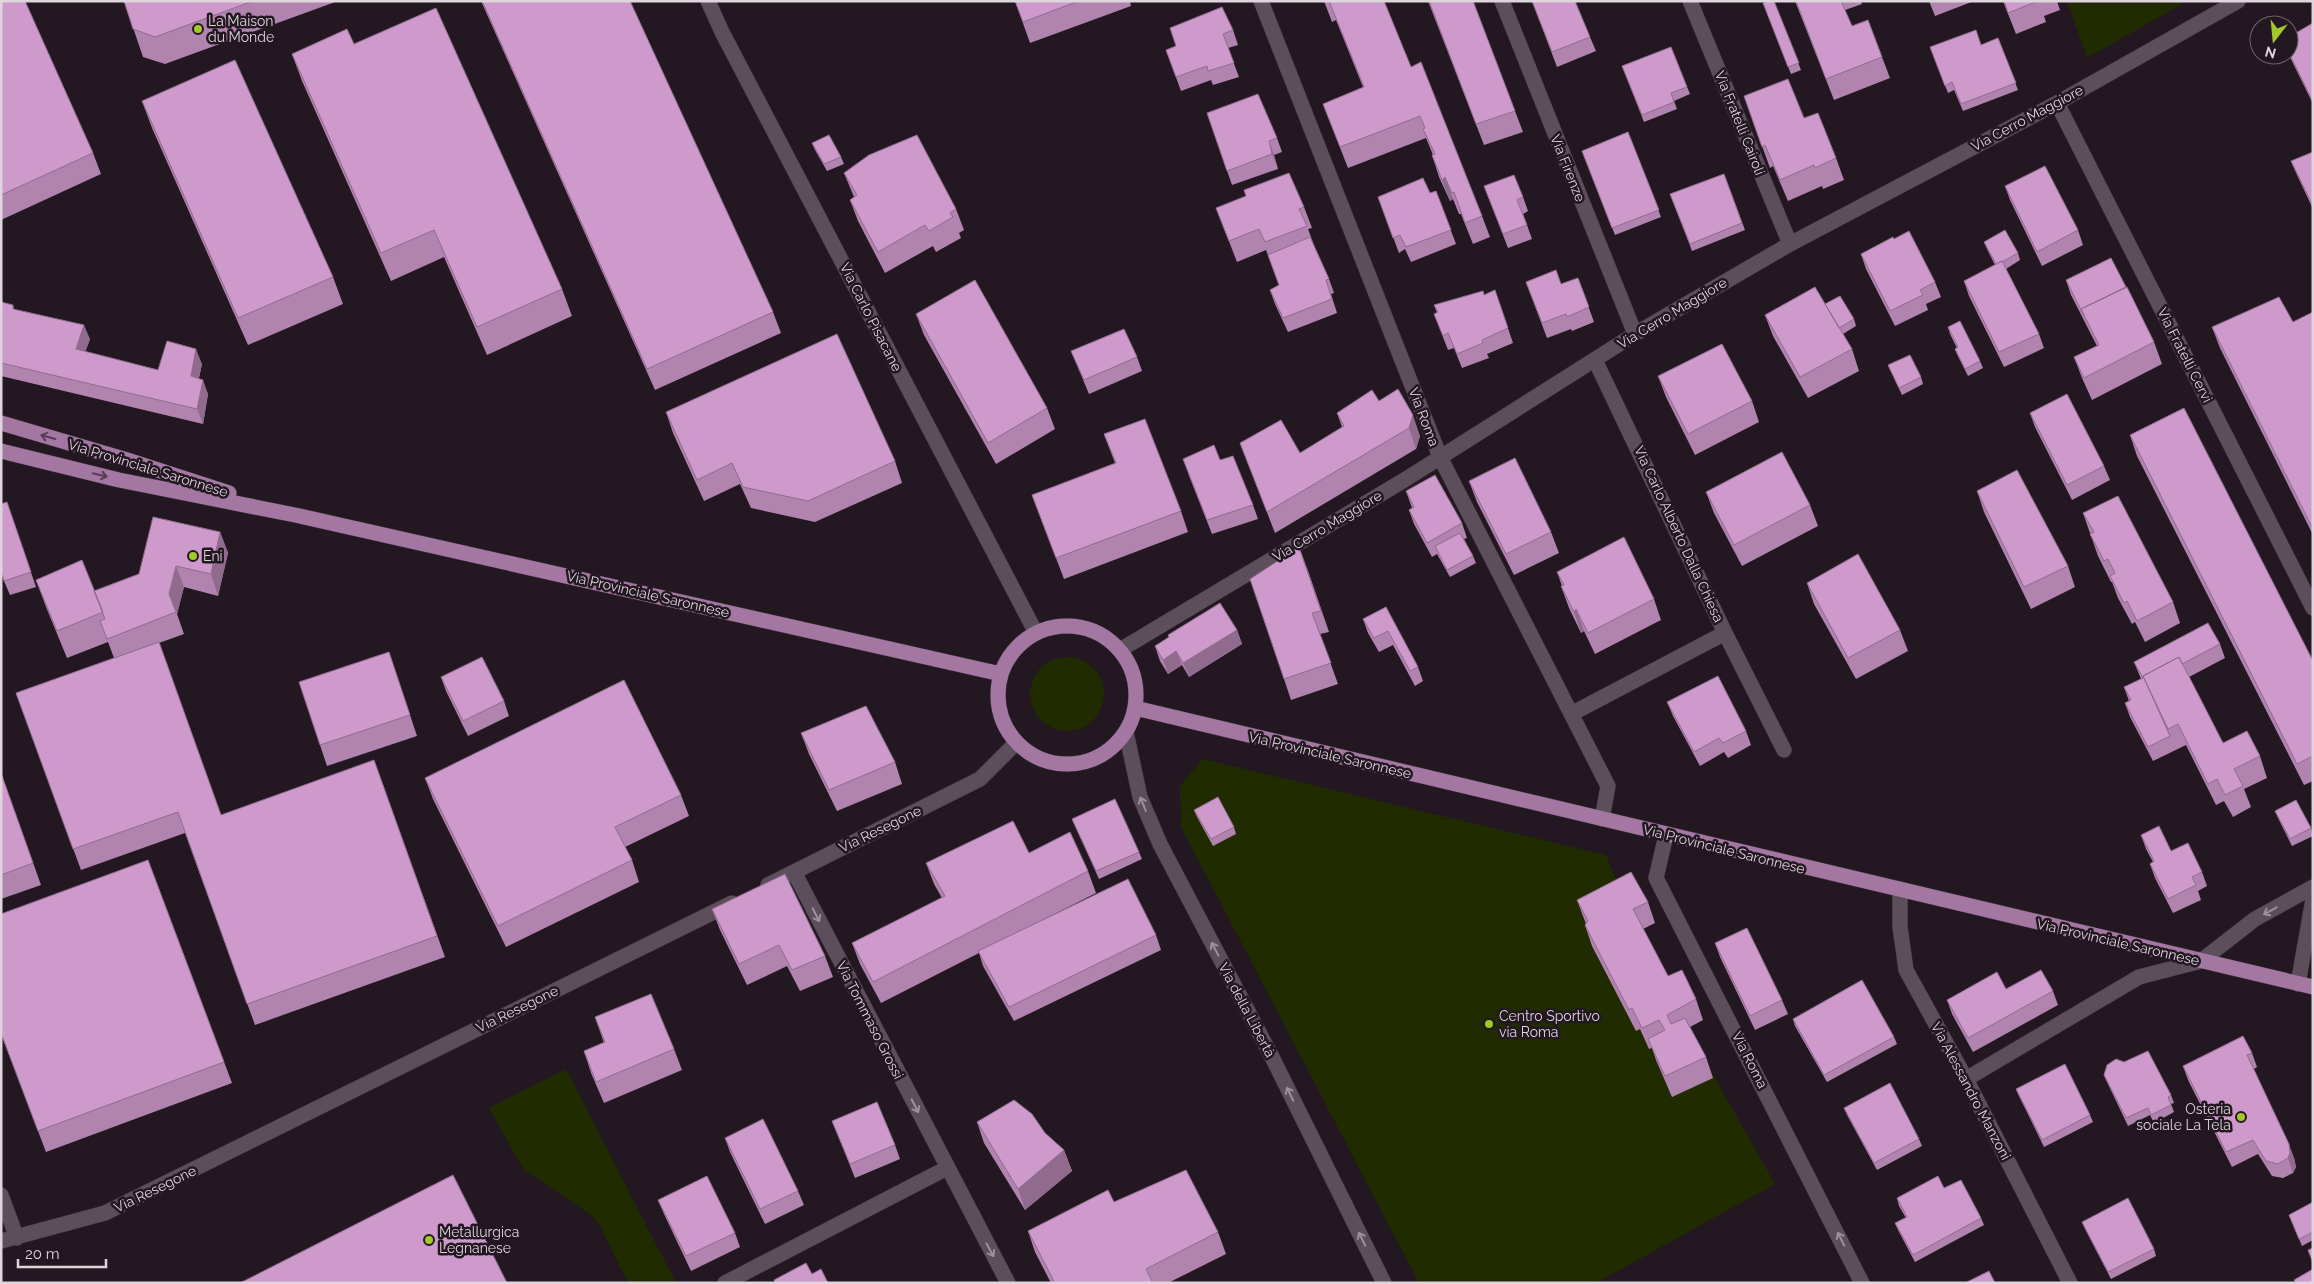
<svg xmlns="http://www.w3.org/2000/svg" width="2314" height="1284" font-family="Raleway,sans-serif">
<style>
.green{fill:#202c00}
.lines{fill:none;stroke-linecap:round;stroke-linejoin:round}
.minor-casing{stroke:#3a323a;stroke-width:16}
.major-casing{stroke:#3a323a;stroke-width:16}
.minor{stroke:#5c4e5b;stroke-width:15}
.major{stroke:#a377a1;stroke-width:15}
.wall{fill:#b184af}
.shaded-wall{fill:#906b8e}
.building{fill:#ce99cb;stroke:#906b8e}
.oneway{stroke:#563d55}
.oneway2{stroke:#9d929c}
.poi-dot{fill:#a2c928;stroke:#231722;stroke-width:2}
.labels{text-anchor:middle;dominant-baseline:central;stroke-width:5;stroke-linejoin:round;paint-order:stroke}
.poi-label{font-size:14px;fill:#ded5dd;stroke:#231722;text-anchor:start}
.street-label{font-size:14px;fill:#ded5dd;stroke:#231722}
</style>
<rect width="100%" height="100%" fill="#231722"/>
<path class="green" d="M2067,1H2187L2087,58Z
M1030 694a37 37 0 1 1 74 0a37 37 0 1 1-74 0Z
M1203,759L1606,855L1624,899L1675,997L1689,991L1703,1020L1689,1028L1693,1039L1775,1184L1596,1283H1419L1181,827L1180,786Z
M566,1069L676,1283H628L598,1222L587,1212L523,1169L489,1108Z"/>
<g class="lines">
<g class="minor-casing">
<path id="minor" d="M708,1L722,32L1036,633
M1261,1L1440,457L1608,786L1602,819
M1502,1L1635,334
M1690,1L1790,244
M2057,103L2313,608
M1595,360L1725,633L1784,750
M1120,650L1406,479L1635,334L1790,244L2057,103L2238,1
M1571,714L1725,633
M1126,732L1140,797L1160,844L1273,1059L1384,1283
M1666,835L1656,878L1862,1283
M794,872L1008,1283
M768,885L980,779L1016,743
M1900,891V927L1906,970L1966,1079L2070,1283
M2298,984L2313,899
M1966,1079L2139,977L2201,961L2255,919L2313,887
M1,1195L17,1238
M1,1241L105,1213L732,903
M725,1283L947,1168"/>
</g>
<g class="major-casing">
<path id="major" d="M1,423L127,460L229,493
M1,451L119,480L295,515L1001,674
M998 695a69 69 0 1 1 138 0a69 69 0 1 1-138 0Z
M1135,708L2313,987"/>
</g>
<use href="#minor" class="minor"/>
<use href="#major" class="major"/>
</g>
<path class="wall" d="M1,1L93,153L101,174L1,220Z
M124,1H338L165,64L143,57Z
M481,1H630L773,312L781,333L655,390Z
M1015,1H1130L1131,6L1030,43Z
M1324,1H1384L1411,67L1482,216L1490,237L1473,244L1461,214H1459L1453,199L1450,201L1439,177L1432,155H1433L1426,138L1348,168L1323,104L1363,87L1336,20L1332,22Z
M1428,1H1473L1523,132L1484,145Z
M1532,1L1590,37L1596,51L1557,67Z
M1774,1L1801,70L1791,74L1763,3Z
M1795,1H1861L1862,4L1845,10L1852,26L1882,57L1890,78L1834,100Z
M1929,1H1974L1935,16Z
M2003,1H2057L2060,10L2044,16L2046,22L2016,34Z
M2313,23V104L2289,55V37Z
M1233,30L1238,45L1228,48L1239,77L1213,85L1211,80L1181,91L1166,50Z
M1998,38L2018,90L1963,111L1954,90L1948,93L1930,47L1981,45Z
M354,44L562,289L572,316L487,355L444,257L391,281L302,81L292,54Z
M1671,47L1690,94L1674,101L1677,109L1644,122L1622,66Z
M1744,96L1804,118L1836,158L1844,180L1823,189L1822,186L1788,201L1773,166L1770,168Z
M142,101L333,277L343,304L248,345L152,128Z
M1207,113L1277,138L1282,152L1274,155L1278,169L1232,185Z
M1628,132L1661,217L1615,235L1582,151Z
M812,143L841,157L844,164L827,171L815,150Z
M2313,152V209L2297,175L2291,161Z
M844,173L956,209L964,230L959,233L961,238L936,252L933,246L885,273L858,221L850,200L854,197Z
M1724,174L1745,230L1692,251L1670,194Z
M1484,186L1523,197L1528,211L1523,214L1532,239L1508,248Z
M2005,186L2078,230L2083,245L2042,266L2010,200Z
M1436,191L1456,244L1411,262L1405,249L1399,253L1378,197L1430,193Z
M1304,207L1312,228L1308,229L1314,245L1329,279L1334,293L1331,294L1337,313L1288,332L1275,304L1270,290L1279,285L1266,250L1237,262L1216,208Z
M1894,239L1935,282L1941,297L1926,304L1928,310L1895,326L1866,269L1861,254Z
M1984,242L2018,253L2020,260L2006,269L2039,334L2044,348L2004,367L1969,296L1964,281L1995,265L1987,249Z
M1578,278L1594,322L1572,331L1571,329L1547,338L1526,282L1561,284Z
M2066,280L2154,342L2162,364L2092,400L2082,378L2074,357L2097,346L2071,295Z
M1495,290L1513,343L1487,354L1489,358L1462,368L1454,348L1448,350L1434,314L1437,313L1434,305L1484,295Z
M1,302L13,305L14,309L90,339L85,352L158,370L202,364L199,378L208,394L203,424L1,376Z
M1825,304L1854,319L1856,326L1843,334L1852,349L1859,371L1808,398L1773,336L1765,315Z
M2313,312V535L2220,348L2212,327L2293,322Z
M916,314L1047,408L1055,429L996,464L924,335Z
M1948,327L1980,361L1983,368L1968,376L1958,356L1955,349L1957,348L1950,334Z
M1071,351L1137,357L1142,371L1089,394Z
M1888,365L1921,377L1923,384L1902,395Z
M1658,376L1752,401L1759,422L1695,455L1666,397Z
M1379,401L1420,436L1416,449L1275,533L1240,443L1300,453L1342,427L1337,413Z
M666,412L895,461L902,483L815,522L751,508L740,484L704,501L673,433Z
M2030,413L2104,466L2110,480L2072,500L2035,427Z
M1104,434L1181,511L1188,532L1064,579L1032,495L1115,463Z
M2130,435L2313,661V781L2304,785L2137,456Z
M1220,460L1253,505L1258,519L1212,534L1188,473Z
M1469,481L1551,532L1559,553L1514,575L1477,502Z
M1406,491L1462,523L1467,538L1464,539L1473,556L1476,563L1450,577L1437,554L1432,557L1414,524L1409,510L1412,508Z
M1977,491L2068,566L2075,587L2031,609L1984,512Z
M1706,492L1810,505L1818,526L1742,566L1714,513Z
M2083,513L2173,602L2180,623L2145,642L2135,622L2132,624L2118,598L2112,582H2111L2098,556Z
M12,517L36,587L10,595L4,581Z
M220,532L228,553L218,596L184,587L177,614L184,634L159,643L221,815L374,760L445,957L255,1025L185,833L81,870L16,693L114,658L108,642L67,658L46,607L36,580L94,591L139,574Z
M1307,568L1329,632L1320,634L1338,684L1291,700L1284,679Z
M1557,572L1654,599L1661,620L1595,654L1584,631L1581,633L1569,608L1561,586H1562Z
M1807,583L1900,630L1908,651L1856,679L1814,604Z
M1386,607L1418,667L1423,681L1415,686L1393,645L1379,652L1368,633L1363,619Z
M1237,630L1242,644L1189,677L1182,665L1168,674L1160,661L1155,646L1169,638L1168,635Z
M2220,644L2225,658L2189,677L2223,743L2260,756L2267,778L2244,789L2251,807L2233,817L2224,801L2216,805L2186,745L2153,761L2130,717L2125,703L2129,701L2124,687L2141,679L2134,662Z
M389,652L417,736L327,766L320,745Z
M441,677L504,701L509,716L468,736L446,691Z
M1667,702L1746,731L1751,745L1728,758L1724,752L1700,766L1673,716Z
M801,733L895,762L902,784L837,811L809,754Z
M1,773L41,885L1,899Z
M425,778L681,795L689,816L625,847L632,860L639,882L506,947L433,799Z
M1194,810L1234,827L1236,834L1213,846L1197,817Z
M2275,811L2311,828L2313,836L2292,846L2278,818Z
M1072,819L1139,852L1142,859L1099,879Z
M2141,835L2171,851L2202,872L2207,886L2198,891L2201,900L2173,913L2155,878L2150,864L2153,862L2146,849Z
M1029,853L1088,871L1096,893L1035,924L1156,935L1161,950L1014,1021L983,966L979,953L881,1003L860,964L852,943L942,898L934,884L926,863Z
M148,860L232,1083L46,1152L1,1034Z
M1577,900L1648,902L1655,923L1643,929L1668,976L1696,999L1703,1020L1690,1027L1706,1057L1713,1078L1672,1097L1656,1060L1652,1048L1649,1049L1640,1029L1636,1031L1592,946L1585,925L1586,924Z
M712,909L825,956L833,977L800,991L787,966L747,985L720,930Z
M1715,943L1782,1000L1788,1014L1755,1030L1720,957Z
M2006,989L2053,991L2058,1005L1973,1052L1952,1014L1947,1000Z
M595,1017L674,1049L682,1070L604,1103L591,1073L584,1051L604,1043Z
M1793,1019L1894,1037L1897,1044L1827,1082L1795,1026Z
M2252,1053L2257,1067L2254,1069L2294,1158L2296,1167L2293,1173L2283,1178L2272,1176L2258,1154L2232,1167L2188,1080L2183,1066Z
M2104,1075L2171,1095L2174,1103L2171,1104L2174,1112L2154,1123L2150,1115L2128,1126L2107,1082Z
M2016,1089L2090,1115L2093,1122L2044,1147L2019,1096Z
M1844,1108L1919,1139L1922,1146L1877,1170L1847,1115Z
M832,1121L895,1145L900,1159L855,1178Z
M977,1122L1045,1133L1064,1150L1072,1171L1025,1210L984,1143Z
M725,1138L798,1191L804,1205L765,1224L730,1152Z
M1897,1198L1981,1218L1984,1225L1915,1262L1898,1230L1895,1223L1906,1218L1899,1206Z
M658,1200L735,1233L740,1247L691,1271L664,1214Z
M1114,1202L1218,1232L1226,1254L1168,1283H1051L1035,1252L1028,1231Z
M2313,1202V1240L2302,1246L2289,1215Z
M2082,1222L2154,1249L2156,1256L2111,1279L2085,1229Z"/>
<path class="shaded-wall" d="M1269,141L1274,155L1278,169L1272,154Z
M1445,177L1453,199L1450,201L1442,180Z
M84,325L90,339L81,364L76,349Z
M196,349L202,364L196,390L191,376Z
M203,380L208,394L203,424L197,409Z
M1413,415L1420,436L1416,449L1409,428Z
M220,532L228,553L218,596L211,574Z
M1299,547L1307,568L1329,632L1321,611Z
M176,566L184,587L177,614L169,594Z
M1576,609L1584,631L1581,633L1574,612Z
M1237,630L1242,644L1189,677L1183,663Z
M1176,651L1182,665L1168,674L1163,660Z
M2289,1144L2294,1158L2296,1167L2293,1173L2288,1158Z
M1064,1150L1072,1171L1025,1210L1018,1189Z"/>
<path class="building" d="M1,1H25L93,153L1,195Z
M124,1H253L155,37L133,29Z
M482,1H630L773,312L647,369Z
M1015,1H1079L1023,22Z
M1329,1H1384L1411,67L1421,62L1482,216L1465,223L1454,192L1452,193L1445,177L1442,180L1432,155L1435,154L1423,129L1425,128L1420,116L1340,147L1323,104L1364,87Z
M1429,1H1473L1515,111L1476,124Z
M1532,1H1575L1590,37L1552,52Z
M1768,1H1774L1799,63L1788,67L1763,3Z
M1796,1H1841L1852,26L1868,20L1882,57L1826,79Z
M2004,1H2038L2008,13Z
M1222,7L1233,30L1223,34L1234,63L1208,71L1207,66L1176,77L1166,50L1176,46L1170,28Z
M436,8L562,289L477,327L434,230L381,253L292,54L347,29L354,44Z
M2313,23V102L2289,53V37Z
M1976,30L1981,45L1998,38L2016,83L1961,104L1952,82L1945,86L1930,47Z
M1671,47L1687,87L1671,93L1674,102L1642,115L1622,66Z
M235,60L333,277L238,318L142,101Z
M1788,79L1804,118L1818,113L1836,158L1815,168L1814,165L1780,180L1765,145L1762,147L1744,96Z
M1258,94L1277,138L1269,141L1272,154L1227,171L1207,113Z
M1628,132L1659,210L1612,228L1582,151Z
M829,135L841,157L824,164L812,143Z
M917,135L956,209L950,213L953,217L929,231L925,225L878,252L850,200L857,195L844,173L869,155Z
M2313,152V206L2291,161Z
M2045,166L2078,230L2037,252L2005,186Z
M1289,173L1304,207L1299,209L1307,226L1265,242L1259,229L1229,241L1216,208L1246,196L1244,190Z
M1724,174L1742,223L1690,244L1670,194Z
M1514,175L1523,197L1517,200L1527,225L1503,234L1484,186Z
M1423,178L1430,193L1436,191L1451,230L1406,247L1400,235L1393,238L1378,197Z
M2005,230L2018,253L2002,262V261L1996,264L1984,242Z
M1909,231L1935,282L1920,290L1923,295L1890,311L1861,254L1893,237L1894,239Z
M1310,237L1329,279L1326,280L1332,299L1283,318L1270,290L1279,285L1268,255Z
M2111,258L2126,287L2081,309L2084,316L2066,280Z
M2002,261L2039,334L1999,352L1964,281Z
M1556,270L1561,284L1578,278L1589,307L1567,317L1566,314L1542,323L1526,282Z
M975,280L1047,408L988,443L916,314Z
M1815,287L1852,349L1800,377L1765,315Z
M2127,287L2154,342L2084,378L2074,357L2099,345L2081,309Z
M1495,290L1508,328L1482,340L1483,343L1457,354L1448,333L1443,336L1434,314L1438,312L1434,305L1483,291L1484,295Z
M1840,296L1854,319L1839,328L1825,304Z
M2279,297L2293,322L2313,312V529L2212,327Z
M1,302L13,305V309L84,325L76,349L158,370L167,341L196,349L191,376L203,380L197,409L1,363Z
M1960,321L1980,361L1965,369L1955,349L1958,347L1948,327Z
M1124,329L1137,357L1084,380L1071,351Z
M837,334L895,461L808,501L743,487L732,463L697,480L666,412Z
M1722,344L1752,401L1688,434L1658,376Z
M1910,355L1921,377L1899,388L1888,365Z
M1398,389L1413,415L1409,428L1267,512L1240,443L1281,420L1300,453L1344,426L1337,413L1372,390L1379,401Z
M2067,394L2104,466L2067,485L2030,413Z
M2184,408L2313,661V756L2297,764L2130,435Z
M1145,419L1181,511L1056,558L1032,495L1116,463L1104,434Z
M1214,445L1220,460L1233,456L1253,505L1207,520L1183,459Z
M1782,452L1810,505L1734,545L1706,492Z
M1515,458L1551,532L1506,554L1469,481Z
M2017,470L2068,566L2024,587L1977,491Z
M1435,475L1462,523L1427,543L1409,510L1414,507L1406,491Z
M2118,496L2173,602L2137,621L2127,601L2124,603L2110,576L2115,573L2108,559L2104,561L2090,534L2094,532L2083,513Z
M7,502L31,572L4,581L1,571V504Z
M153,517L220,532L211,574L176,566L169,594L176,612L107,639L100,621L105,619L94,591L139,574Z
M1460,533L1473,556L1447,570L1435,546Z
M1624,537L1654,599L1588,633L1576,609L1574,612L1561,586L1564,585L1557,572Z
M1299,547L1321,611L1312,613L1331,663L1284,679L1250,579Z
M1858,554L1900,630L1848,658L1807,583Z
M82,560L103,612L57,631L36,580Z
M1220,603L1237,630L1183,663L1176,651L1163,660L1155,646L1169,637L1168,635Z
M1386,607L1418,667L1410,671L1388,631L1374,638L1363,619Z
M2208,623L2220,644L2182,664L2179,657L2143,676L2170,736L2148,747L2125,703L2131,700L2124,687L2143,678L2134,662Z
M159,642L221,815L374,760L437,936L247,1004L178,812L73,849L16,693Z
M389,652L410,715L320,745L299,682Z
M482,657L504,701L463,721L441,677Z
M2179,657L2223,743L2247,731L2260,756L2234,769L2243,786L2225,795L2217,779L2208,784L2178,724L2168,729L2143,676Z
M1718,676L1746,731L1723,743L1719,738L1694,752L1667,702Z
M624,680L681,795L615,827L632,860L498,926L425,778Z
M866,706L895,762L829,790L801,733Z
M1,773L33,863L1,875Z
M1218,797L1234,827L1211,839L1194,810Z
M1115,799L1139,852L1096,871L1072,819Z
M2296,800L2311,828L2290,839L2275,811Z
M1013,821L1029,853L1070,832L1088,871L873,982L852,943L945,896L926,863Z
M2159,826L2171,851L2188,843L2202,872L2192,877L2196,885L2168,899L2150,864L2154,861L2141,835Z
M148,860L224,1062L38,1131L1,1033V914Z
M1631,872L1648,902L1633,909L1668,976L1682,970L1696,999L1667,1015L1671,1024L1685,1018L1706,1057L1665,1076L1648,1039L1665,1030L1659,1020L1642,1028L1632,1008L1629,1010L1585,925L1588,921L1577,900Z
M785,874L825,956L792,970L779,945L739,964L712,909Z
M1128,879L1156,935L1009,1007L978,951Z
M1747,928L1782,1000L1750,1016L1715,943Z
M2041,970L2053,991L1968,1038L1947,1000L1997,972L2006,989Z
M1862,980L1894,1037L1824,1075L1793,1019Z
M651,994L674,1049L596,1082L584,1051L605,1042L595,1017Z
M2243,1036L2252,1053L2247,1055L2289,1144L2290,1153L2288,1158L2278,1164L2266,1161L2253,1140L2226,1152L2183,1066Z
M2148,1051L2171,1095L2168,1097L2171,1105L2151,1115L2148,1108L2126,1118L2104,1075L2107,1065L2116,1059L2124,1062Z
M2065,1064L2090,1115L2042,1140L2016,1089Z
M1890,1083L1919,1139L1874,1163L1844,1108Z
M1014,1100L1032,1114L1045,1133L1064,1150L1018,1189L977,1122Z
M877,1102L895,1145L850,1164L832,1121Z
M763,1119L798,1191L760,1209L725,1138Z
M1186,1170L1218,1232L1146,1269L1153,1283H1055L1028,1231L1108,1190L1114,1202Z
M453,1175L507,1283H240Z
M707,1176L735,1233L686,1256L658,1200Z
M1938,1176L1944,1188L1961,1180L1981,1218L1913,1255L1895,1223L1907,1217L1897,1198Z
M2128,1198L2154,1249L2108,1272L2082,1222Z
M2313,1202V1232L2299,1239L2289,1215Z
M2313,1248V1263L2308,1250Z
M806,1263L812,1274L821,1269L828,1283H775L774,1280Z
M2313,1269V1283H2296L2294,1280Z
M1989,1271L1995,1283H1965Z"/>
<defs><path id="oneway-shaft" d="M-6 0H5M1.5-3L5.5 0L1.5 3" fill="none" stroke-width="1.6" stroke-linecap="round" stroke-linejoin="round" transform="scale(1.25)"/></defs>
<g class="oneway">
<use href="#oneway-shaft" transform="translate(48 437) rotate(-164)"/>
<use href="#oneway-shaft" transform="translate(100 475) rotate(14)"/>
</g>
<g class="oneway2">
<use href="#oneway-shaft" transform="translate(1143 804) rotate(-112)"/>
<use href="#oneway-shaft" transform="translate(2270 911) rotate(151)"/>
<use href="#oneway-shaft" transform="translate(816 915) rotate(63)"/>
<use href="#oneway-shaft" transform="translate(1215 949) rotate(-118)"/>
<use href="#oneway-shaft" transform="translate(1290 1094) rotate(-116)"/>
<use href="#oneway-shaft" transform="translate(915 1106) rotate(63)"/>
<use href="#oneway-shaft" transform="translate(1362 1239) rotate(-116)"/>
<use href="#oneway-shaft" transform="translate(1841 1239) rotate(-117)"/>
<use href="#oneway-shaft" transform="translate(990 1250) rotate(62)"/>
</g>
<g class="poi-dot">
<circle cx="198" cy="29" r="5"/>
<circle cx="193" cy="556" r="5"/>
<circle cx="1489" cy="1024" r="5"/>
<circle cx="2241" cy="1117" r="5"/>
<circle cx="429" cy="1240" r="5"/>
</g>
<g class="labels">
<g class="poi-label">
<text x="208" y="21">La Maison<tspan x="208" dy="16">du Monde</tspan></text>
<text x="203" y="556">Eni</text>
<text x="1499" y="1016">Centro Sportivo<tspan x="1499" dy="16">via Roma</tspan></text>
<text x="2231" y="1109" text-anchor="end">Osteria<tspan x="2231" dy="16">sociale La Tela</tspan></text>
<text x="439" y="1232">Metallurgica<tspan x="439" dy="16">Legnanese</tspan></text>
</g>
<g class="street-label">
<text transform="translate(2027 118) rotate(-28)">Via Cerro Maggiore</text>
<text transform="translate(1740 123) rotate(68)">Via Fratelli Cairoli</text>
<text transform="translate(1568 168) rotate(68)">Via Firenze</text>
<text transform="translate(1672 313) rotate(-31)">Via Cerro Maggiore</text>
<text transform="translate(871 317) rotate(63)">Via Carlo Pisacane</text>
<text transform="translate(2185 355) rotate(63)">Via Fratelli Cervi</text>
<text transform="translate(1424 417) rotate(69)">Via Roma</text>
<text transform="translate(148 468) rotate(17)">Via Provinciale Saronnese</text>
<text transform="translate(1327 526) rotate(-31)">Via Cerro Maggiore</text>
<text transform="translate(1679 534) rotate(65)">Via Carlo Alberto Dalla Chiesa</text>
<text transform="translate(648 594) rotate(13)">Via Provinciale Saronnese</text>
<text transform="translate(1330 755) rotate(13)">Via Provinciale Saronnese</text>
<text transform="translate(880 829) rotate(-26)">Via Resegone</text>
<text transform="translate(1724 849) rotate(14)">Via Provinciale Saronnese</text>
<text transform="translate(2118 942) rotate(13)">Via Provinciale Saronnese</text>
<text transform="translate(517 1009) rotate(-26)">Via Resegone</text>
<text transform="translate(1247 1010) rotate(62)">Via della Libertà</text>
<text transform="translate(870 1020) rotate(63)">Via Tommaso Grossi</text>
<text transform="translate(1750 1060) rotate(63)">Via Roma</text>
<text transform="translate(1971 1091) rotate(62)">Via Alessandro Manzoni</text>
<text transform="translate(155 1189) rotate(-26)">Via Resegone</text>
</g>
</g>
<rect width="2314" height="1284" fill="none" stroke="#ded5dd" stroke-width="5"/>
<g transform="translate(2274 40) rotate(196)"><circle r="24" fill="#231722" stroke="#6e636d"/>
<path d="M0-4L9 19L0 12L-9 19Z" fill="#a2c928"/>
<text y="-8" font-size="14" font-weight="bold" text-anchor="middle" fill="#ded5dd">N</text>
</g>
<path d="M18 1259v8h88v-8" fill="none" stroke="#ded5dd" stroke-width="2.5"/>
<text x="25" y="1259" font-size="15" fill="#ded5dd" stroke="#231722" stroke-width="4" paint-order="stroke">20 m</text>
</svg>
